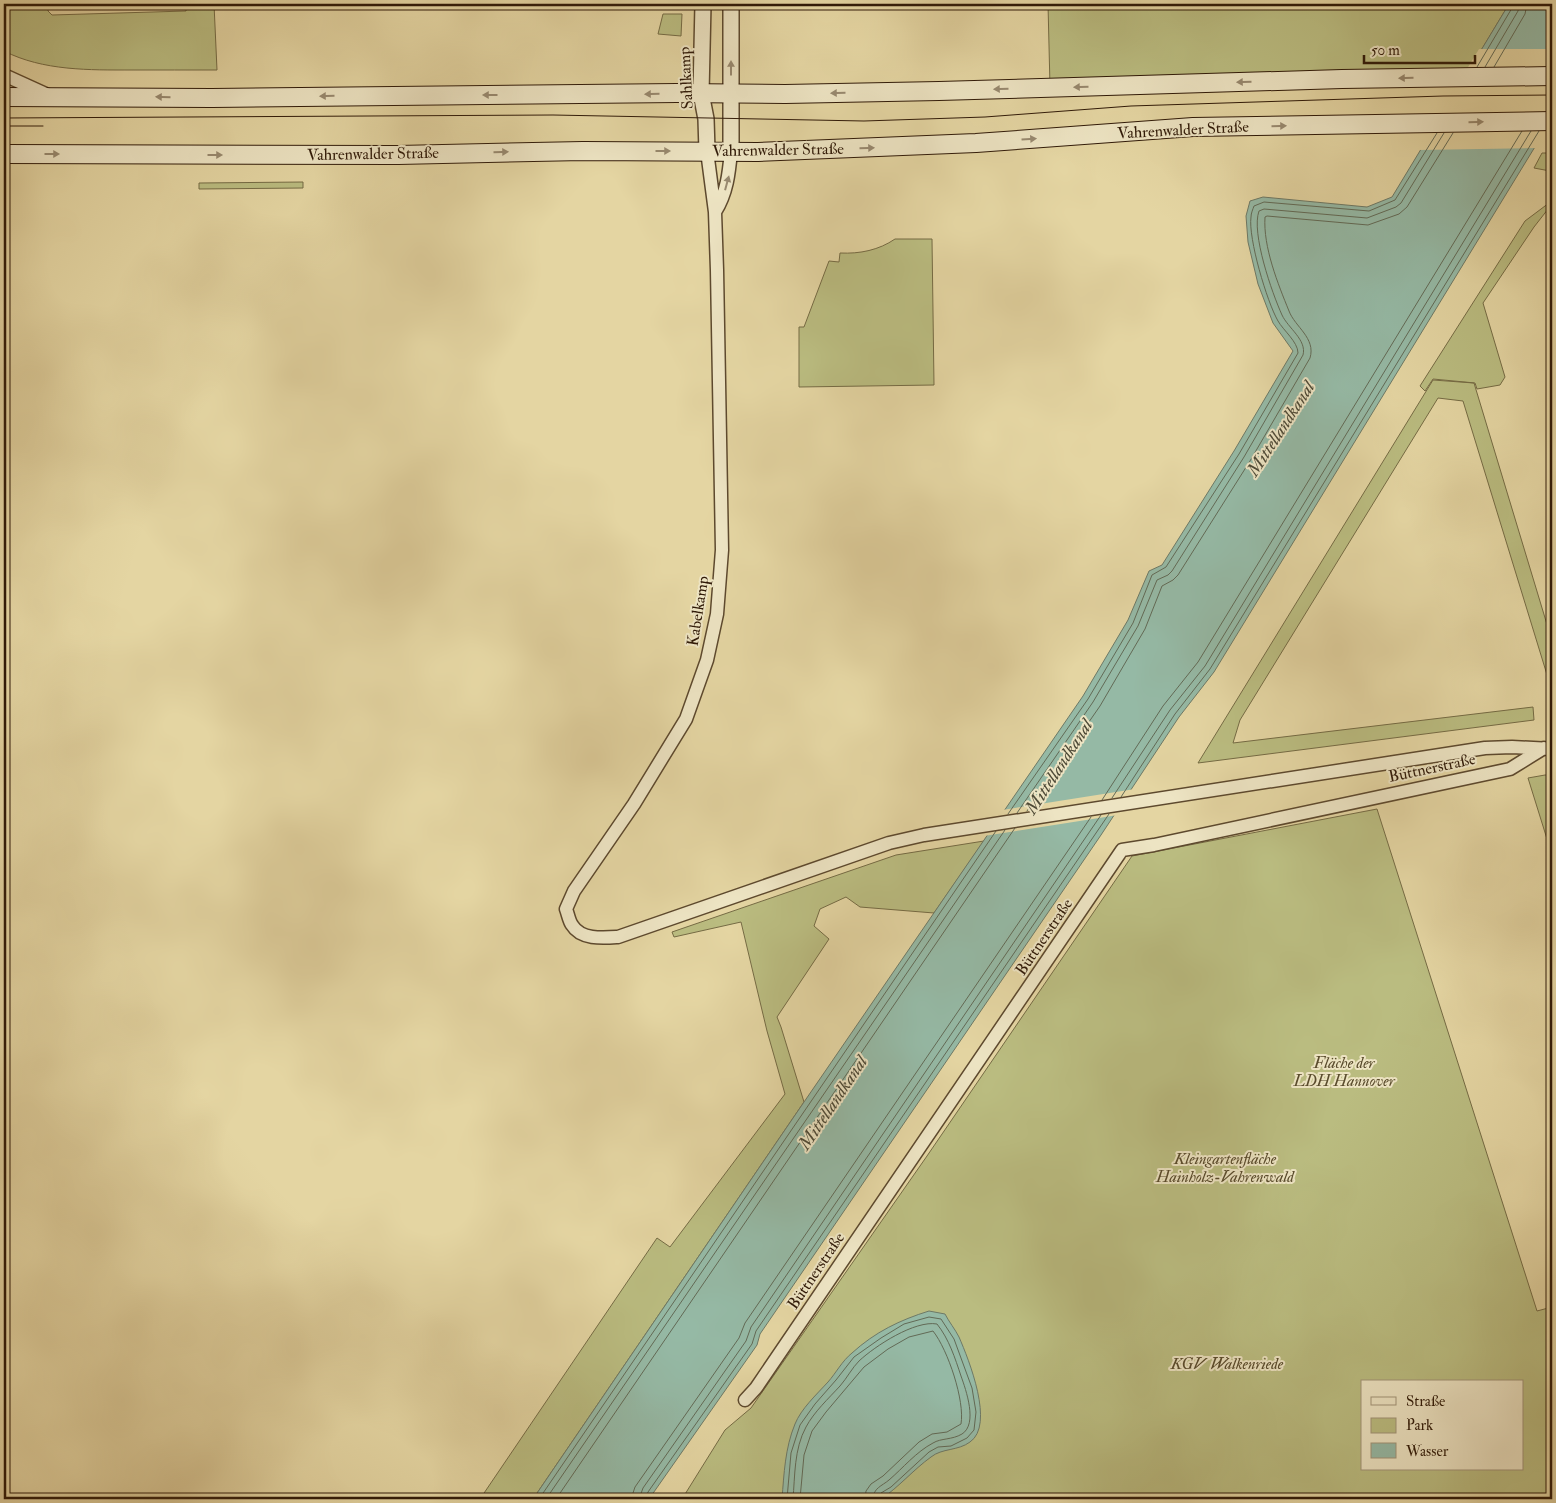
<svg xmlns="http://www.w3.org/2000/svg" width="1556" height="1503" font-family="'IM FELL Double Pica',serif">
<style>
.green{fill:#babc80;stroke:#756b44;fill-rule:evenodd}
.water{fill:#95b9a5;stroke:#6d7966}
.pier{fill:#e4d5a2}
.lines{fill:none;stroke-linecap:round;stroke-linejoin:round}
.shore{stroke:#626a56;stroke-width:1}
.minor-casing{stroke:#5d492e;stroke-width:15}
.tertiary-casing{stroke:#5d492e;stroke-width:18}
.secondary-casing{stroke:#301a08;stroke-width:20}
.minor{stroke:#ede4c3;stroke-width:12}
.tertiary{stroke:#ede4c3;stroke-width:15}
.secondary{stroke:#ede4c3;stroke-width:18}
.tram{stroke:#301a08;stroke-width:1}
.oneway{fill:#98896f}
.labels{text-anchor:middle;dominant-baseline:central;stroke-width:4;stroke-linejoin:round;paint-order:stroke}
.street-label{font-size:16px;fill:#301a08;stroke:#ede4c3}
.park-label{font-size:16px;font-style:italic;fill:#594b2c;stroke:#ede4c3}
.water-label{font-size:18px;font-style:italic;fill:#4e4a37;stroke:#ede4c3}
</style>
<rect width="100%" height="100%" fill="#e4d5a2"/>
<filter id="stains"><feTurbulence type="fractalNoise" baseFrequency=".004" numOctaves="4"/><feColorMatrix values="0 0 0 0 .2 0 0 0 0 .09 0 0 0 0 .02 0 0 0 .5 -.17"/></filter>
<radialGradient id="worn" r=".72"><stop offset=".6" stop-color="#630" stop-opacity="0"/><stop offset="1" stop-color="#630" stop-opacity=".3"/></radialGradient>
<path class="green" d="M4,4H48V11L52,15L186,11V4H214L217,70C189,70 160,70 132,70C90,70 43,71 4,51Z
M1048,4H1509L1467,74L1050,87Z
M663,14H682L681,36L658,34Z
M1542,153H1552V170L1550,171L1534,168Z
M303,182V188L199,189V183Z
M1549,203L1552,204L1534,227L1483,303L1505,377L1500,385L1477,389L1475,383L1433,379L1425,391L1420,386L1525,221Z
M895,239H932L934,385L799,387V327H804L829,261L839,262L840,253C860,254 879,250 895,239Z
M1433,380L1474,383L1552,641V691L1463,401L1438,398L1240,720L1233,743L1533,707L1534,720L1198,763Z
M1545,775H1552V855L1528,778Z
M1377,809L1537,1311L1552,1307V1499H682L725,1430L751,1408L927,1156L1132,856ZM1362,1382H1522V1469H1362Z
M984,841L934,913L860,907L846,897L820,909L814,926L829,939L777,1017L781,1027L804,1102L533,1499H480L657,1238L670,1247L785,1094L767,1031L741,922L674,937L672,932L896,855Z"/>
<path class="water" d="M1509,4H1552V119L1214,672L1179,717L1101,835L760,1334L757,1345L649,1499H533L804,1102L1083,696L1128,620L1149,571L1162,565L1234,451L1293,351L1273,323L1258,284L1248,242L1246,216L1250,201L1263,197L1367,207L1392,197Z
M929,1311L945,1314C949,1322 955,1329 959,1337C969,1360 995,1425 970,1442C958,1451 942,1448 931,1457C913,1470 899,1487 881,1499H782C784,1474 785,1448 795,1424C801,1409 816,1395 828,1382C836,1373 842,1361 852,1353C875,1332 900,1320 929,1311Z"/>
<path class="pier" d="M1479,49H1552V123L1537,148L1418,150Z
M1135,789L1118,815L984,836L1002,810Z"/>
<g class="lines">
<path class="shore" d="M1477,67L1512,8L1513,4
M1485,67L1518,11L1519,4
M1494,67L1525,14L1527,4
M1121,797L1175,714L1210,669L1539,131
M1112,798L1170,710L1205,666L1531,131
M1102,800L1163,706L1198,662L1522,131
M1027,811L1100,706L1145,629L1162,586L1173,580L1178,575L1250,461L1310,358C1316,338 1295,327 1289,311C1278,284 1263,247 1265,217L1267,216L1368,225L1399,214L1407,207L1453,133
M1017,813L1093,702L1138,626L1157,580L1168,575L1172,571L1244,457L1303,355C1307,340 1288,328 1282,315C1272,293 1251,233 1259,211L1264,209L1367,218L1396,207L1401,203L1444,133
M1008,814L1088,699L1133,623L1152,575L1166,567L1239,454L1298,353C1298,342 1283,330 1278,321C1267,302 1248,238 1251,217C1251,213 1253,209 1254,206L1264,202L1369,211L1395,200L1437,133
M539,1499L996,831
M546,1499L1005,830
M556,1499L1015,828
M631,1499L635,1487L739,1338L745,1323L1091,817
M639,1499L643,1488L746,1341L751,1327L1101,815
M645,1499L648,1492L752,1344L756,1331L1109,814
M787,1499L791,1453L800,1425L815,1404L836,1380L854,1357L881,1338L904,1324L929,1317L941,1319L954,1339L972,1388L976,1412L974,1430L967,1438L951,1446L938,1447L929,1452L891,1487L881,1493L879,1499
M793,1499C795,1476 794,1449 806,1427C814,1412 828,1399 840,1386C847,1378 852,1368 859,1361C875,1346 915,1320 937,1324C949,1339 955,1358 961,1376C966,1390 978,1424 962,1434C952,1440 941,1438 933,1443C916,1452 903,1468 889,1480C882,1486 873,1488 873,1499
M800,1499L804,1455L812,1431L826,1412L864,1367L888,1349L909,1337L933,1331C948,1350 965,1401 961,1424L947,1432L932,1434L919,1442L883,1476L871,1484L866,1491L865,1499"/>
<g class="minor-casing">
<path id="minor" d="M4,75L48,95
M707,151L715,212L717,270L722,550L717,614L707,660L686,719L634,804L574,891L566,909C568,914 569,921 572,925C581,940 603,938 618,937L889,843L924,835L1485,748L1512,747L1552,749
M715,212C727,193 729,173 731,151
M745,1400L756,1388L1122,850L1154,845L1510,769L1544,748"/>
</g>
<g class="tertiary-casing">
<path id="tertiary" d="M703,4L701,93L706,119L707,151
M731,151V4"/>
</g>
<g class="secondary-casing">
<path id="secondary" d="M4,97L212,98L677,93L785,94L939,91L1342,79L1552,76
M4,154L398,155L583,151L758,152L976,143L1193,127L1552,121"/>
</g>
<use href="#minor" class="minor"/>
<use href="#tertiary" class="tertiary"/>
<use href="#secondary" class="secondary"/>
<path class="tram" d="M4,118L553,115L864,121L985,117L1131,106L1443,96L1552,95
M4,126H43"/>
</g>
<defs><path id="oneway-solid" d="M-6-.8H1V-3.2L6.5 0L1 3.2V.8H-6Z" transform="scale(1.25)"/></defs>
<g class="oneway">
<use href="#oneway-solid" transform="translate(731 68) rotate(-90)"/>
<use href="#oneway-solid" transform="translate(1406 78) rotate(179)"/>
<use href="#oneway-solid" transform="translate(1244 82) rotate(178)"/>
<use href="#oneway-solid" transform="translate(1081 87) rotate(178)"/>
<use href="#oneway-solid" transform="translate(1001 89) rotate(178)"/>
<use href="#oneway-solid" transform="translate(838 93) rotate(179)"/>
<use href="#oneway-solid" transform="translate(652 94) rotate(179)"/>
<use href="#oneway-solid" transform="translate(490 95) rotate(180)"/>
<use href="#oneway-solid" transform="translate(327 96) rotate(179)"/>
<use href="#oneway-solid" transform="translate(163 97) rotate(-179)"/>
<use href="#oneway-solid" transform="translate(1476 122) rotate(-1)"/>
<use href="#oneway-solid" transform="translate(1279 126) rotate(-1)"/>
<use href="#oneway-solid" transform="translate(1029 139) rotate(-4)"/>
<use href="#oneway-solid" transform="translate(867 148) rotate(-2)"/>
<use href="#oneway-solid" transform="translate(663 151)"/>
<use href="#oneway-solid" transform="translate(501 152) rotate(-1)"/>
<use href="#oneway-solid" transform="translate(52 154)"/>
<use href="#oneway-solid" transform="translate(215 155)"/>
<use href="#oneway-solid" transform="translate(727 183) rotate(-75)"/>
</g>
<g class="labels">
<g class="street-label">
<text transform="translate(686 78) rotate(-93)">Sahlkamp</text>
<text transform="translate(1183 130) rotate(-3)">Vahrenwalder Straße</text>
<text transform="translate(778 150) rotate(-1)">Vahrenwalder Straße</text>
<text transform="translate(373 154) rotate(-1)">Vahrenwalder Straße</text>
<text transform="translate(698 611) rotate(-81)">Kabelkamp</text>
<text transform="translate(1432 768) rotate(-12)">Büttnerstraße</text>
<text transform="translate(1044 937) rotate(-56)">Büttnerstraße</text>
<text transform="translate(816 1271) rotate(-56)">Büttnerstraße</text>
</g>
<g class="park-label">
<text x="1344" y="1063">Fläche der<tspan x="1344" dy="18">LDH Hannover</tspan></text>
<text x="1225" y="1159">Kleingartenfläche<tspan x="1225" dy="18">Hainholz-Vahrenwald</tspan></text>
<text x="1227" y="1364">KGV Walkenriede</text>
</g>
<g class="water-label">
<text transform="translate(1281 429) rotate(-57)">Mittellandkanal</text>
<text transform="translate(1059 767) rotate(-57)">Mittellandkanal</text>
<text transform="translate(833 1103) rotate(-56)">Mittellandkanal</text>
</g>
</g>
<rect width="1556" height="1503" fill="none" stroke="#e4d5a2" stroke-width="20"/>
<rect x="5" y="5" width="1546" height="1493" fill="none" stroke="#301a08" stroke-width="2.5"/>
<rect x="10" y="10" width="1536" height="1483" fill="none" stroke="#301a08"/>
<rect x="1361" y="1380" width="162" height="90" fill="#ede4c3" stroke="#a19378"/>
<rect x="1371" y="1397" width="25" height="8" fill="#ede4c3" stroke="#a19378"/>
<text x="1406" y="1406" font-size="15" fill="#301a08">Straße</text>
<rect x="1371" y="1418" width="25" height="15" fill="#babc80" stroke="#a19378"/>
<text x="1406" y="1430" font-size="15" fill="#301a08">Park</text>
<rect x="1371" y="1443" width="25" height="15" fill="#95b9a5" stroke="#a19378"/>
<text x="1406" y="1456" font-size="15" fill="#301a08">Wasser</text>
<path d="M1364 55v8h111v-8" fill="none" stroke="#301a08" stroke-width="2.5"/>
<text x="1371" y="55" font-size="15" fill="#301a08" stroke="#ede4c3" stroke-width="4" paint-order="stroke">50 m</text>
<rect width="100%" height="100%" filter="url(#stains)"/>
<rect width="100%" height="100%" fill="url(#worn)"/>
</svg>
